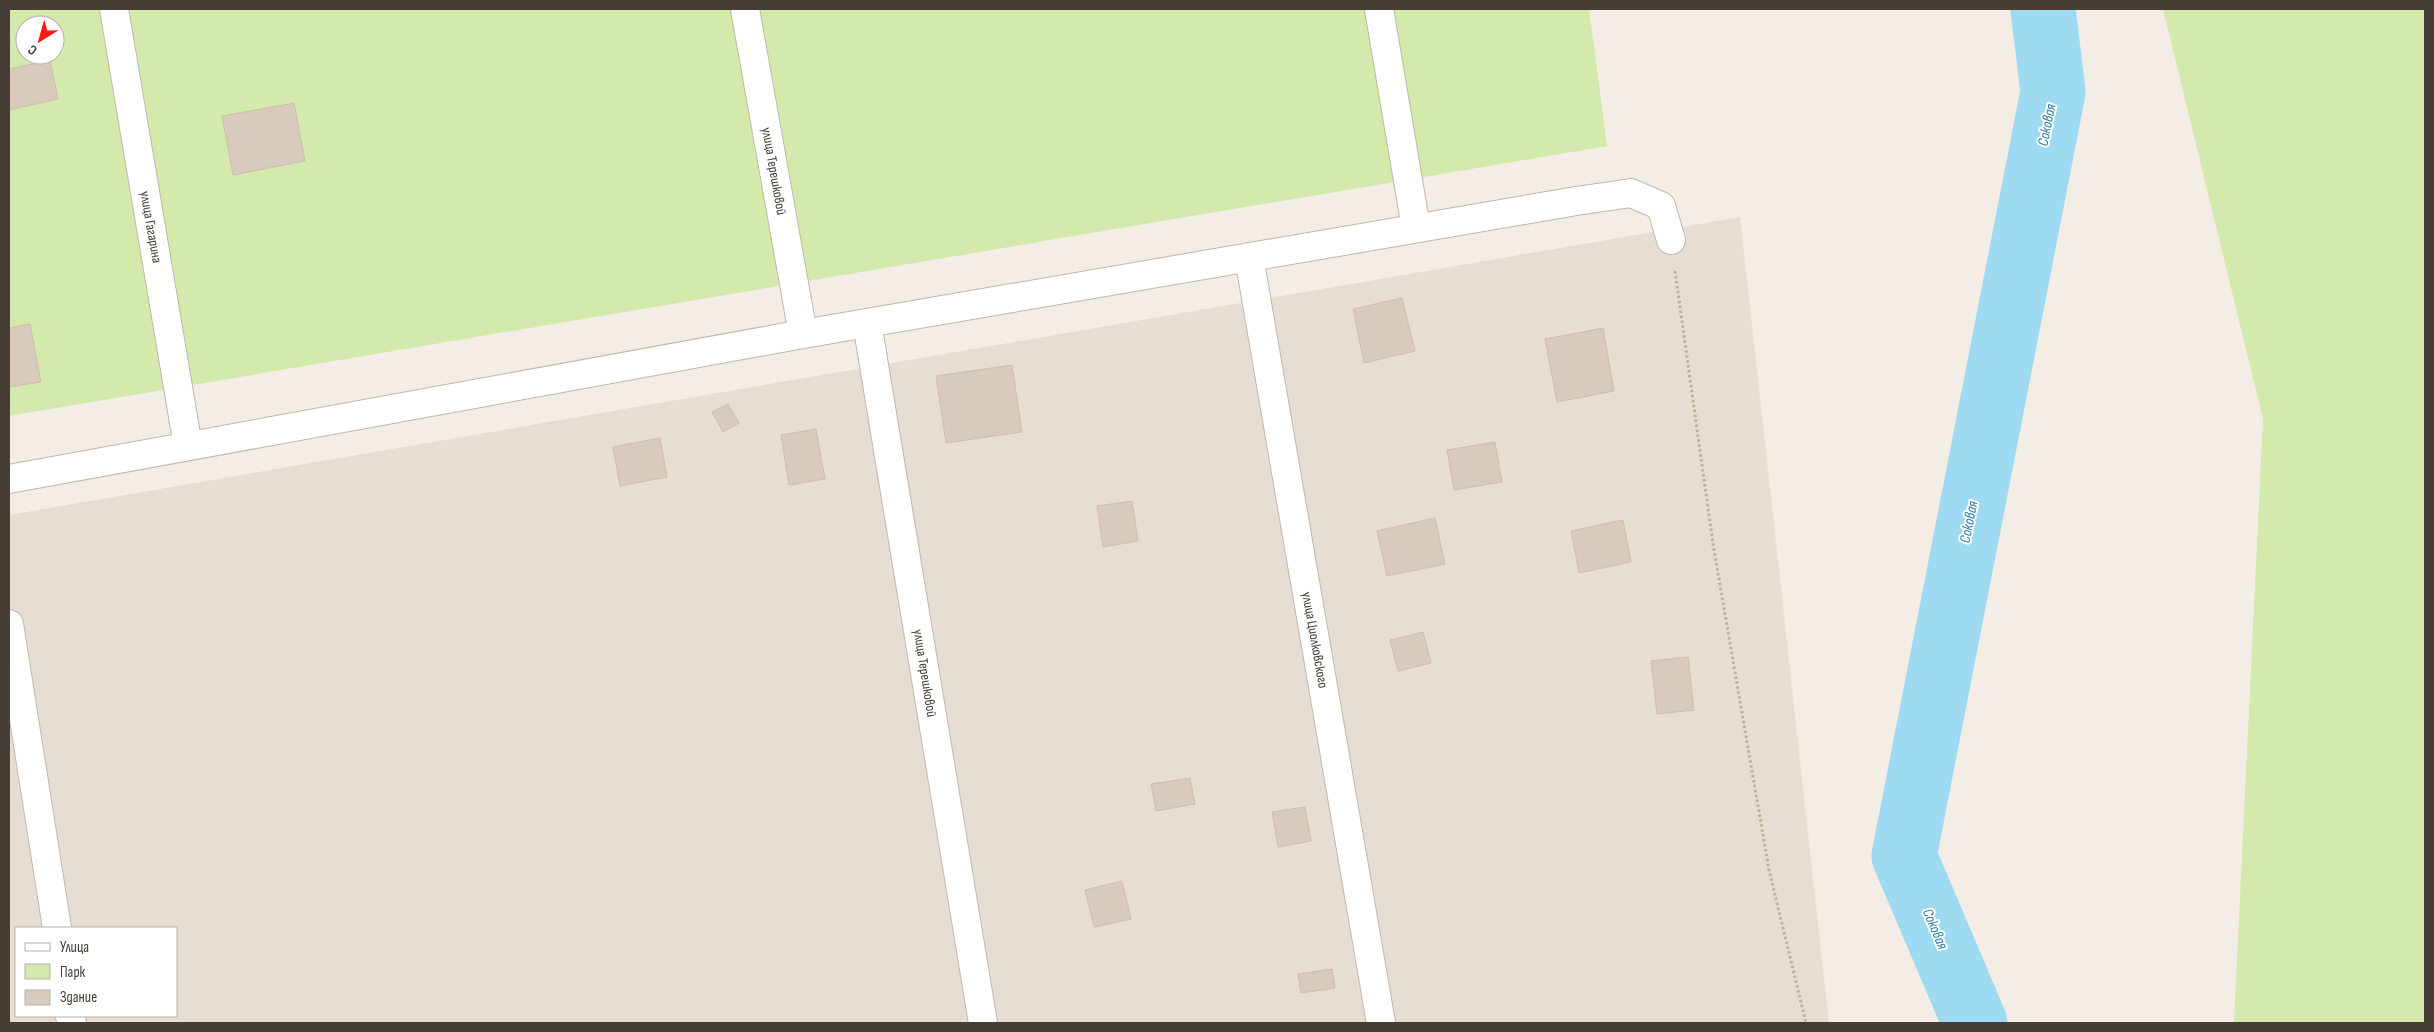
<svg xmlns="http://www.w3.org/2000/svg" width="2434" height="1032" font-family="'Sofia Sans Condensed',sans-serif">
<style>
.residential{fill:#e7ded3;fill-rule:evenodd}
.green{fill:#d4e9ac;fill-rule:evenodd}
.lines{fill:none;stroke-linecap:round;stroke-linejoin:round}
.river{stroke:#9edaf2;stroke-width:65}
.building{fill:#d8cabd;stroke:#d0bead}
.minor-casing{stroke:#c2b7aa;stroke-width:30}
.path{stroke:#c1ae98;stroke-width:3;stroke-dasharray:2.5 2.5;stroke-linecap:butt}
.minor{stroke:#fff;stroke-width:28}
.labels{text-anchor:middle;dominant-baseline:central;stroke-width:4;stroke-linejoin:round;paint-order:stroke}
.street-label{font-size:14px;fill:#463d34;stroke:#fff}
.water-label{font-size:15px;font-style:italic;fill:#287ea5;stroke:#fff}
</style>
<rect width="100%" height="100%" fill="#f3ede5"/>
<path class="residential" d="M1740,217L1829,1023H9V515ZM16,928H176V1016H16Z"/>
<path class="green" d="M9,9H1589L1607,146L9,416ZM25,25H55V55H25Z
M2163,9H2425V1023H2234L2263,419Z"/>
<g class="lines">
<path class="river" d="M1975,1023L1904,856L2053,92L2043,9"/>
</g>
<path class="building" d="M50,60L58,99L9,110V69Z
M294,103L305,161L233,175L222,116Z
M1402,298L1415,351L1364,363L1353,309Z
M30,324L41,382L9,387V328Z
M1603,328L1614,391L1557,402L1545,339Z
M1012,365L1022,432L946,443L936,376Z
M728,404L739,423L723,432L712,412Z
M816,429L825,479L789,485L781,435Z
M660,438L667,477L620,486L613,447Z
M1495,442L1502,482L1454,490L1447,450Z
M1132,501L1138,541L1103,547L1097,506Z
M1435,518L1445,564L1387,576L1377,531Z
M1623,520L1631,562L1579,573L1571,531Z
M1423,632L1431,663L1398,671L1390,640Z
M1688,657L1694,710L1657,714L1651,661Z
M1190,778L1195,804L1156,811L1151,784Z
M1305,807L1311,841L1278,847L1272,812Z
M1122,881L1131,919L1094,927L1085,890Z
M1332,969L1335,988L1301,993L1298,974Z"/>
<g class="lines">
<g class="minor-casing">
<path id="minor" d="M114,9L188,446
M745,9L803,334
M1379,9L1416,228
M1249,257L1381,1023
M867,323L983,1023
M9,479L803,334L1576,201L1631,193L1661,206L1671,240
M9,624L57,928
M70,1016L72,1023"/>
</g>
<path class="path" d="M1675,271L1713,544L1769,870L1806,1023"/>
<use href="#minor" class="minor"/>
</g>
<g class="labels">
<g class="street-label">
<text transform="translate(774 171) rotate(80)">улица Терешковой</text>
<text transform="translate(151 227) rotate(80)">улица Гагарина</text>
<text transform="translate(1315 640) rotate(80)">улица Циолковского</text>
<text transform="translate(925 673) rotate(81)">улица Терешковой</text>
</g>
<g class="water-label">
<text transform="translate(2047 125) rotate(-79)">Соковая</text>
<text transform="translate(1969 522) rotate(-79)">Соковая</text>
<text transform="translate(1935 929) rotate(67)">Соковая</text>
</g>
</g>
<rect width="2434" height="1032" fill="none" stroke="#463d34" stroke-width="20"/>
<rect x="15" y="927" width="162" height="90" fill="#ffffff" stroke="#b5b1ae"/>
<rect x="25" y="943" width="25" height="8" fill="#ffffff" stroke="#b5b1ae"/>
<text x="60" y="952" font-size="15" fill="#463d34">Улица</text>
<rect x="25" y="964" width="25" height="15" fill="#d4e9ac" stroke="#b5b1ae"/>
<text x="60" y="977" font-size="15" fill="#463d34">Парк</text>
<rect x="25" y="990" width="25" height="15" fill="#d8cabd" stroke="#b5b1ae"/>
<text x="60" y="1002" font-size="15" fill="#463d34">Здание</text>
<g transform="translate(40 40) rotate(217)"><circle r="24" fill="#ffffff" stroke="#b5b1ae"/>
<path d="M0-4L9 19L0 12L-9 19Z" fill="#ff1910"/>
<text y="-8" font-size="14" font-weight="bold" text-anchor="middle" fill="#463d34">С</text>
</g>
</svg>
